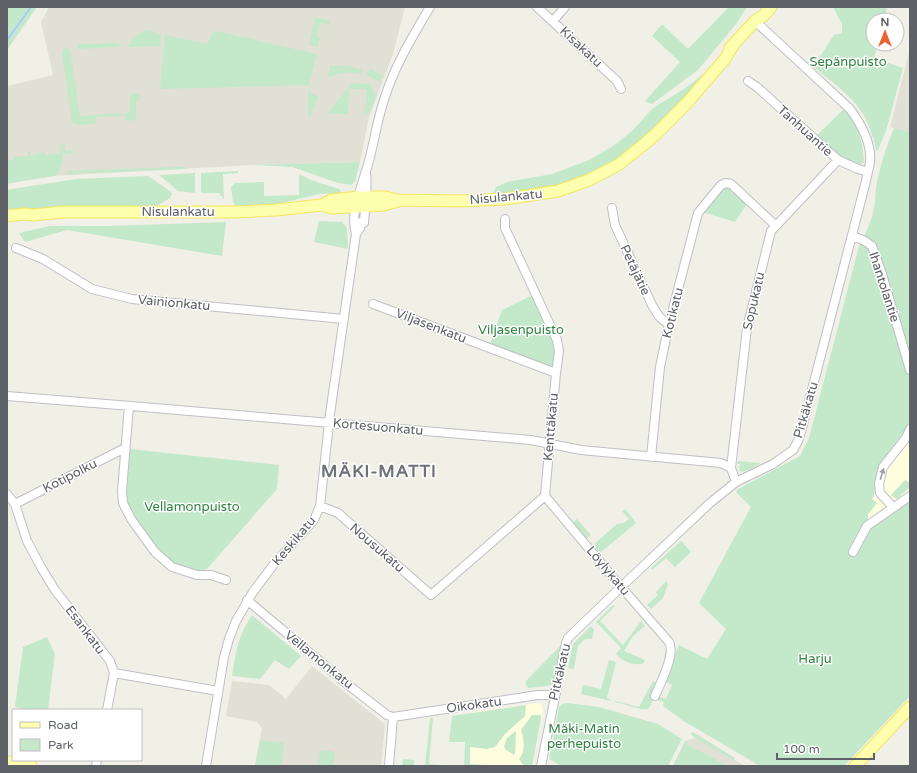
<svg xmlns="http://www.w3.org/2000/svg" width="917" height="773" font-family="'Varela Round',sans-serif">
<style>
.commercial{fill:#fefdde}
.education{fill:#e1e0d5}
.green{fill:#c4e8ca}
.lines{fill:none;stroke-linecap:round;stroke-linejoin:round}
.stream{stroke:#a9caff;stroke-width:2}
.minor-casing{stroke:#bebfc5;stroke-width:10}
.major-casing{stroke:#f4e55d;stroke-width:13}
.minor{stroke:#fff;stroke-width:8}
.major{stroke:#fdffae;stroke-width:11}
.oneway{fill:#9ea0a4}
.labels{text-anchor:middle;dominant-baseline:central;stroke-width:3;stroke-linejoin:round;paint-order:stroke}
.street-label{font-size:13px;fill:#5e6167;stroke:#fff}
.park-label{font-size:13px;fill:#328244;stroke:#fff}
.district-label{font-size:17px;font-weight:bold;letter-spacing:1px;fill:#6f7279;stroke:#fff}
</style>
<rect width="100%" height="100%" fill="#f1f0e7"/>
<path class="commercial" d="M903,433L910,439V501L903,506L868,524V514L873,509L872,499L874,496L876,480L884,460Z
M538,703L542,705L543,712L532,766H467L469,713Z"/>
<path class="education" d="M49,7H405L393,54L369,117L360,162L253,165L54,176L16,182L7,184V86L53,75L41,22Z
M910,49V132L890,127Z
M312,666L385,724L381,766H255L262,728L257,722L226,716L232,681L269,685L286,699Z
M695,738L715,748L745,766H673L685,741Z"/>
<path class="green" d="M7,7H20V8L37,7L7,50V53Z
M729,7H747L736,24L698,70L652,104L645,101L680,62L652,36L662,24L688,49Z
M833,7H887L884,20H873V44H878L874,58L903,68L886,131L877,152C874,139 870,126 863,114C851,94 829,80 811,65L821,55L834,35L842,33V24Z
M315,17L330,21L329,25L320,23L317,37L320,38L318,47L309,45Z
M148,30L161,34L160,46L128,47C130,39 140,31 148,30Z
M216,31L317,54L309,85L160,89L165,35L208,44L212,33Z
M115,43L119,44L121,47L78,49V46L82,44Z
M66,47L70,50L80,116L122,113V116L96,117V124L79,125L72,123L62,53L64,48Z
M330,66H348L362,70L361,74C349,71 339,73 328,77Z
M370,68L383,76L379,81L366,75Z
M706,72C680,104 650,138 615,161C599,172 567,184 547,189C530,194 511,193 493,194L496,187L507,182L552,174L589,160L613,146L632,131L653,108L684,89Z
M352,83L370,84L376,97L370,113H364L366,106V89H349L348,114H329V112Z
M308,91L318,97L311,115L308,116Z
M130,94H140V101H136V120L126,121L125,113H130Z
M845,108C858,124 863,141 864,162C853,173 825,144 816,136Z
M894,128L910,132V439L903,433L884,460L876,480L874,496L872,499L877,503L868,514V523L903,506L910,501V696L844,766H760L682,720L663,706L664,702L657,700L659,697L666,699L672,685L665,681L679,645L707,659L726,629L699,603L751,507L736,492L738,489L800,456L809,438L859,246C867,231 874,217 875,200C876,195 875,191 876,187C880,166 886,147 894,128Z
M63,143H65V151L73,150V154H63C63,162 61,172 54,176L16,182L7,184V161L14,160V157L28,156V152H30L31,156L45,152L46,155L61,153L60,145H63Z
M360,162L355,182L351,185L338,183L292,167L255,165Z
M177,167H185L187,169L65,174L68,171Z
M238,171V173L223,174L224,200L219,193H201V173Z
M195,173V193L178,191L159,175Z
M299,174L311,180L339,189L341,191L339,193L319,194L274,205L237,207L233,202L231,187L235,183L264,182V196L299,195Z
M148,176L170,191L172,194L170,198L155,207H54L7,213V190L12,189L76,179Z
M727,187L729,188L747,204L735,222L702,212L723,188Z
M319,221L342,222L347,228L348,249L314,242Z
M226,222L222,256L67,230L25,242L19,233L50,226H109Z
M533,295L555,341L556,351L554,364L549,368L490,344L502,310Z
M130,449L279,465L277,489L207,569L198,571L174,564L158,549L134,516L127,501V491Z
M738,461L759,463L760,464C753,467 746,473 739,471L740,464H737Z
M905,480L910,483L909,488L897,499L891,495Z
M625,509L636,523L600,553L593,545L617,524L624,523L629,519L622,511Z
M577,519L591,535L584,540L571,524Z
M681,541L691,552L675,567L666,558L652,570L651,568Z
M666,581L668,584L663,598L651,609L647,605L658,595L656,592Z
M613,605L615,606L600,621L623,645L641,621L645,626L633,636L624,651L645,660L644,663C635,667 622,661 616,654L621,648L596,622Z
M252,615L301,656L289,669L275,660L260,679L232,676C235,654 239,633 252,615Z
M591,626L594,630L592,639H585L578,646L574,669L568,668L573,644Z
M47,637L55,654L48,710H29L15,707L23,647Z
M562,644L555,685L529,688C526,686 525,685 526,681Z
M609,660L616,662L607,698L611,700V701L581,694L583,685L601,689Z
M653,681L658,684L651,705L648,709H641L615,702V701L639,707Z
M567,703L599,707L658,724L682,739L668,766H562L549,759L559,707L562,704Z
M526,705L525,716L505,734L495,747L487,749L470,747V764L503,766H464L465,742H449L452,716Z
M532,715H541V719L532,766H524L519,759C526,751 524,740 521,730Z
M430,718H433L429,764L442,765V766H402L403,759L414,760V765L425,766Z
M516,731L515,753L514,755L505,749L504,746L507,738Z
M693,732L735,758L734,760L695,738L691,734Z
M260,740L284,743L281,766H255Z
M685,741L688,743L687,745L702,752L727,766H673Z
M322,750L326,751V750L334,752L335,754L333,766H318L320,752Z"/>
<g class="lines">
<path class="stream" d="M7,40L31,7"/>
<g class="minor-casing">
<path id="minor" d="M537,7L617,81L621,89
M553,21L565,7
M748,81L757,87L838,160L858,169L868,172
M612,208L615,225L652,305C657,313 660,320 669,324
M356,234L360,228L361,222L364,223C365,206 368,189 366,172
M852,236L863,240L872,246L882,274L910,370
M16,248L43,259L92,289L132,299L344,319
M373,304L556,373
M7,396L131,406L531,440L581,450L721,463L731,468L736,482
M129,406L122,491L123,503L131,519L155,552L172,567L197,575H211L226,580
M651,457L660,367L669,324L698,213L721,185L726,183L731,184L775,225
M731,468L747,328L771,231L838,160
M7,494L15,504L27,541L42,569L55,590L110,661L114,673
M545,496L616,581L669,642C676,654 660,684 655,696
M15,504L125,448
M320,506L338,513L431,595L545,496L556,373L559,351L557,340L505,228V219
M893,507L880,493L879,484L883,467L906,438L910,429
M853,552L867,526L910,496
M247,600L347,684L387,715L393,717L538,695H555
M114,673L218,691
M107,710L114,673
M96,766L97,760
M206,766L224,657L229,639L236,621L253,592L274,564L314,520L320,506L330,414L356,234C350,214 360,191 366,171C374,147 376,122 385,97C395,65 413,36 430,7
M389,766L393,717
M541,766L566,643L568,638L621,587L710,503L736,482L773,464L793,450L798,441L801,432L866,181C867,175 869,169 870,162C872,143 861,124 850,109L755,21"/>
</g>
<g class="major-casing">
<path id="major" d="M730,48L755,21L763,16L771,7
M322,205L331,200L358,197H385L398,200L459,201L506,199L558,191L589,180L618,165L642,146L657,133L686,104L725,59L734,44
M7,216L24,214L34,215L62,212H234L276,210L322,205L332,208L384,205L398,201
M7,762L31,766
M855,766L910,707"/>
</g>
<use href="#minor" class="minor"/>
<use href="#major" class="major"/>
</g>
<defs><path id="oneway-solid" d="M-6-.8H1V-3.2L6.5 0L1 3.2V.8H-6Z"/></defs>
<use class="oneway" href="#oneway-solid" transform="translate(882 474) rotate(-73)"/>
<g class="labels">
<g class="street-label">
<text transform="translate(581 47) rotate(43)">Kisakatu</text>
<text transform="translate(805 131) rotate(42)">Tanhuantie</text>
<text transform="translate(506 197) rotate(-5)">Nisulankatu</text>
<text x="178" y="212">Nisulankatu</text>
<text transform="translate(635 270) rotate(65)">Petäjätie</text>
<text transform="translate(884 287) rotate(72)">Ihantolantie</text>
<text transform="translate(754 301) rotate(-77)">Sopukatu</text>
<text transform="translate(174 303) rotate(5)">Vainionkatu</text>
<text transform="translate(673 313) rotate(-76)">Kotikatu</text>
<text transform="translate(431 326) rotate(21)">Viljasenkatu</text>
<text transform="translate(806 410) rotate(-74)">Pitkäkatu</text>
<text transform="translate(378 427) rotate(5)">Kortesuonkatu</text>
<text transform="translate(551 427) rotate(-85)">Kenttäkatu</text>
<text transform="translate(70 476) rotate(-27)">Kotipolku</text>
<text transform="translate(294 541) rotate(-50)">Keskikatu</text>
<text transform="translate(377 548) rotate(41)">Nousukatu</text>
<text transform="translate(608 571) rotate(50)">Löylykatu</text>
<text transform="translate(85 630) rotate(53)">Esankatu</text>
<text transform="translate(319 660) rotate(39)">Vellamonkatu</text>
<text transform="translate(560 672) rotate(-77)">Pitkäkatu</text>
<text transform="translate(474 705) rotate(-8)">Oikokatu</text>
</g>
<g class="park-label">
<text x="848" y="62">Sepänpuisto</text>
<text x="521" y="330">Viljasenpuisto</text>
<text x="192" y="507">Vellamonpuisto</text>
<text x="815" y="659">Harju</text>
<text x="584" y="729">Mäki-Matin<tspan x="584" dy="15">perhepuisto</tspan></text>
</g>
<g class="district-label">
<text x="379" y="471">MÄKI-MATTI</text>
</g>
</g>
<rect width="917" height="773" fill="none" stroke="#5e6167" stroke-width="16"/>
<rect x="12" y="709" width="130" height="52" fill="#ffffff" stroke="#bfc0c2"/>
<rect x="20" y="722" width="20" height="6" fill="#fdffae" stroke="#bfc0c2"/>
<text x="48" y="729" font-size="12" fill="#5e6167">Road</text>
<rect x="20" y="739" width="20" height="12" fill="#c4e8ca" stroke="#bfc0c2"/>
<text x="48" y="749" font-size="12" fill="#5e6167">Park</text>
<g transform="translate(885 32)"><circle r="19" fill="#ffffff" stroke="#bfc0c2"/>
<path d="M0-3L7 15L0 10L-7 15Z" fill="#ec6231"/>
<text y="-6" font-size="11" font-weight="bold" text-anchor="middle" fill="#5e6167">N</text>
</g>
<path d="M777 753v6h97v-6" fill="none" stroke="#5e6167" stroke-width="2"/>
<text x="783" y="753" font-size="12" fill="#5e6167" stroke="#ffffff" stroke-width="3" paint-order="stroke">100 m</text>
</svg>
